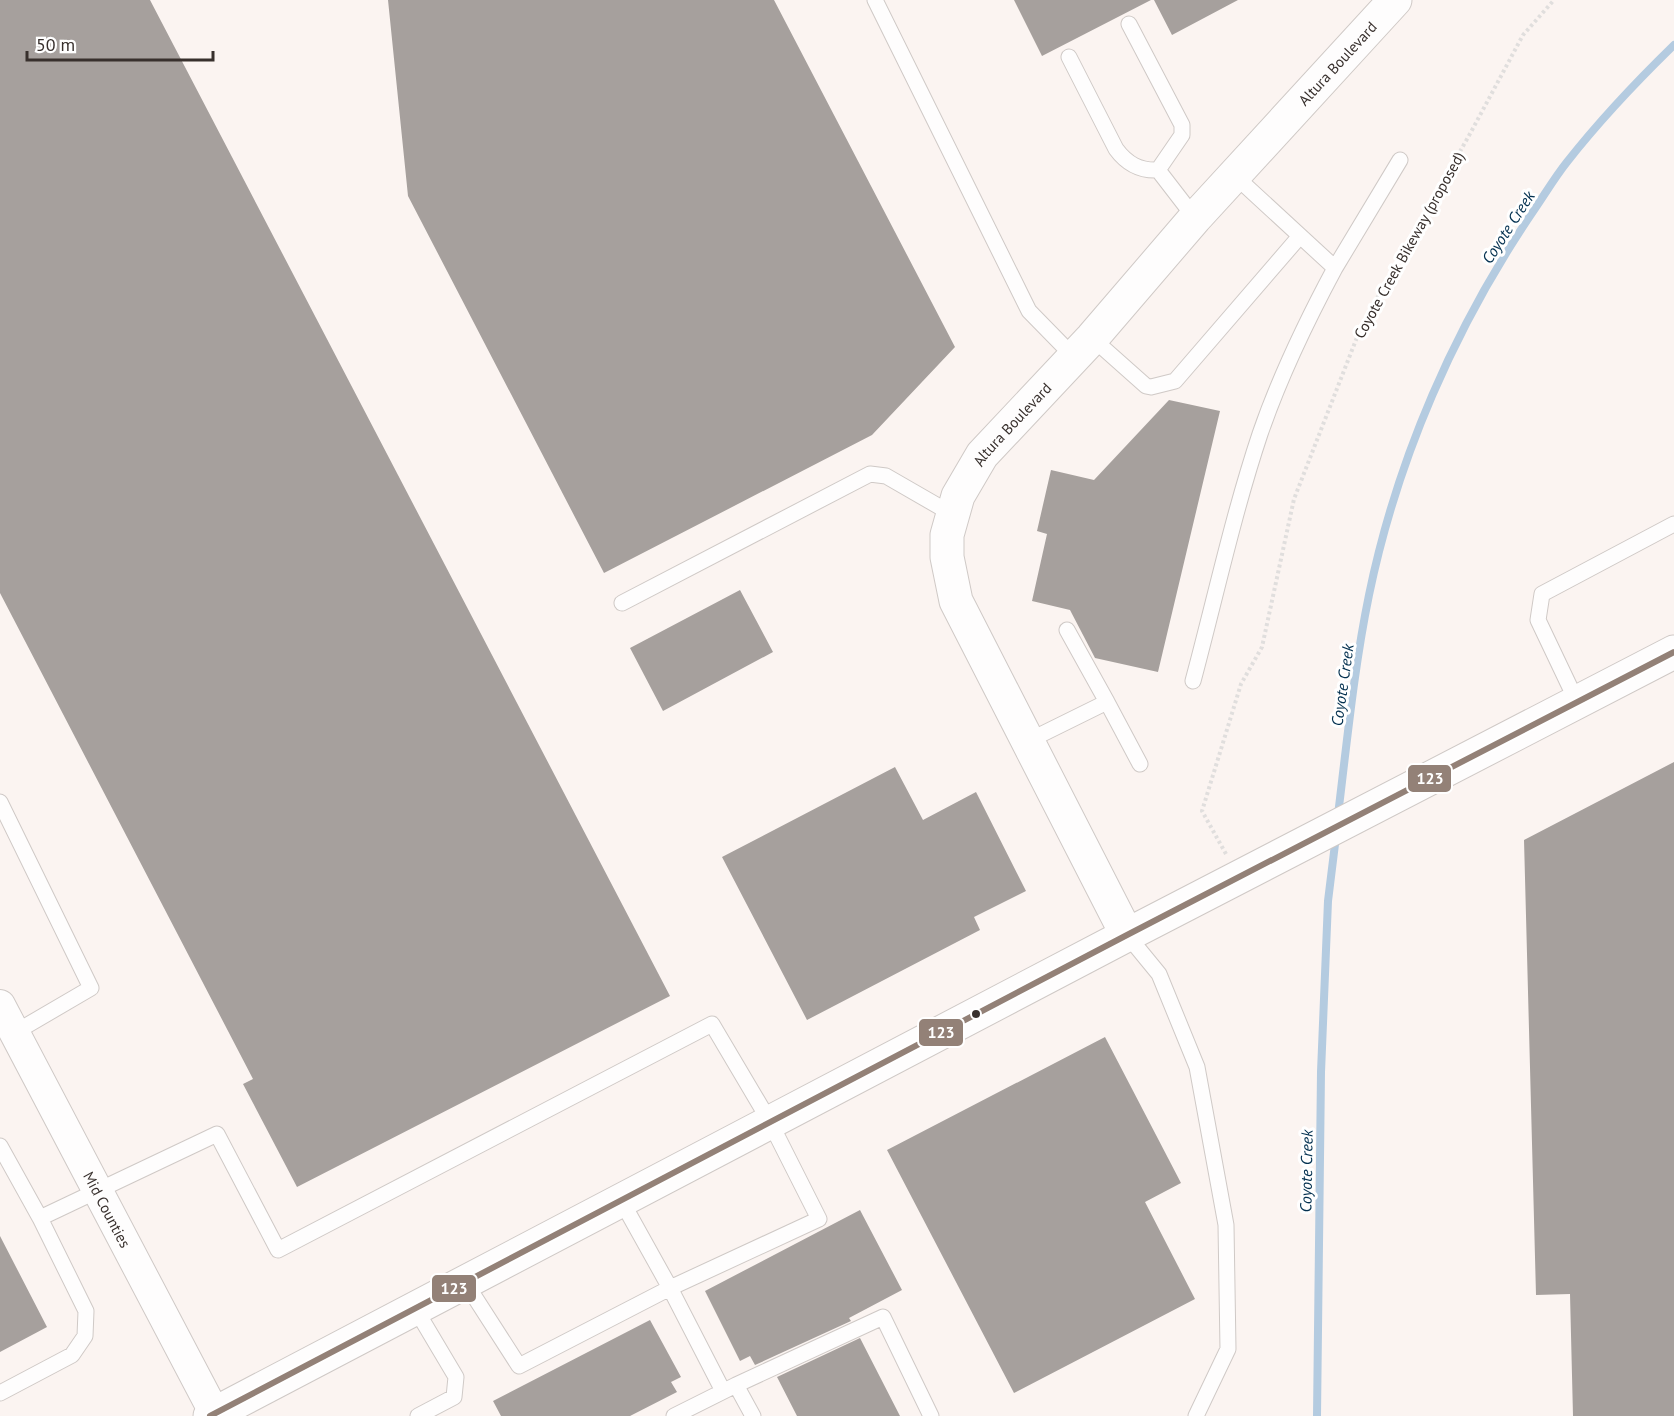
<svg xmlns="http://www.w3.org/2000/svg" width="1674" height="1416" font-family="'PT Sans',sans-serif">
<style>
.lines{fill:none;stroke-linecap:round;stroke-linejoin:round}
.stream{stroke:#b4cbe0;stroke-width:8}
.building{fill:#a6a09d}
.service-casing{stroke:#cfc9c6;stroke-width:17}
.minor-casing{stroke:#cfc9c6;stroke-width:32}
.tertiary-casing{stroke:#cfc9c6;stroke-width:35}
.secondary-casing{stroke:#cfc9c6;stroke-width:35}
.path{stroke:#e0dedd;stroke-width:4;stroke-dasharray:3 3;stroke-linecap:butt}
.service{stroke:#fefdfd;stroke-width:15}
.minor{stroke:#fefdfd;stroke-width:30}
.tertiary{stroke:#fefdfd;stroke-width:33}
.secondary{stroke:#fefdfd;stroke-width:33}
.bus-1-casing{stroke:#fff;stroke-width:10}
.bus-1{stroke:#938177;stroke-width:6}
.bus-dot{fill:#38302d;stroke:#fff;stroke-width:2}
.labels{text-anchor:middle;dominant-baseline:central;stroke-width:6;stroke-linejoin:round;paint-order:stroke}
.street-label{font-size:15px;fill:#38302d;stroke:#fff}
.water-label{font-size:16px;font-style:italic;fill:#03304f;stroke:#fff}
.line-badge{stroke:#fff;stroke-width:2}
.badge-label{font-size:16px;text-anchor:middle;font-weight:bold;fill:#fff}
</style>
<rect width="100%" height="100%" fill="#fbf4f1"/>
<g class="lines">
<path class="stream" d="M1338,815C1347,742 1354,668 1369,595C1397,459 1455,326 1534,210C1545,194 1555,177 1567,162C1600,120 1636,82 1674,45
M1317,1416L1321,1072L1328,901L1336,836"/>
</g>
<path class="building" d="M0,0H150L670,996L297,1187L243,1084L253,1079L0,593Z
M388,0H774L955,347L872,435L604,573L408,196Z
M1014,0H1151L1042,56Z
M1154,0H1238L1172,35Z
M1169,400L1220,411L1158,672L1095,658L1070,610L1032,601L1047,534L1037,531L1051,470L1094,480Z
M740,590L773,652L663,711L630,648Z
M1674,762V1416H1573L1570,1294L1536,1295L1524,840Z
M895,767L923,820L976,792L1026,891L974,917L980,930L807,1020L722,857Z
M1105,1037L1181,1183L1145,1202L1195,1299L1014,1393L887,1150Z
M860,1210L902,1290L849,1318L851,1321L755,1365L750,1356L740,1361L705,1291Z
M0,1236L47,1327L0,1352Z
M650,1320L681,1377L671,1382L677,1392L630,1416H501L493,1401Z
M860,1338L900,1416H797L777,1377Z"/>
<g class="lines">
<g class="service-casing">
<path id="service" d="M875,0L1029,311L1074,357
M1129,24L1182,125V135L1158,170
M1069,57L1116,149C1127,164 1140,171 1158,170L1195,218
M1335,268L1400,160
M1092,338L1146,386L1151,387L1175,381L1300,236
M622,603L870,474L886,476L952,514
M1067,630L1107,702
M1193,681C1215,599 1233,515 1260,434C1280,376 1306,322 1335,268L1234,175
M1577,702L1538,620L1542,594L1674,524
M1028,741L1107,702L1140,764
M0,802L91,988L14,1033
M1127,935L1159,974L1197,1067L1226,1225L1228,1349L1196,1416
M0,1146L40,1218
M621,1200L670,1288L723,1391
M415,1308L456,1377L454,1397L418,1416
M736,1385L753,1416
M0,1393L72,1355L85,1336L86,1311L40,1218L217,1134L278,1250L712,1024L770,1122L819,1219L670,1288L519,1366L465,1282
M674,1416L736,1385L883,1317L931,1416"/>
</g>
<g class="minor-casing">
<g id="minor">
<path id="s1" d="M0,1005L215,1414"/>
</g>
</g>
<g class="tertiary-casing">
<g id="tertiary">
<path id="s2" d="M1127,935L956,601L947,557V535L958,496L982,455L1092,338L1195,218L1395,0"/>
</g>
</g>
<g class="secondary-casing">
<path id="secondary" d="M210,1416L1127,935L1674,652"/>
</g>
<path class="path" d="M1226,854L1202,811L1241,684L1262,647L1294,499L1361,327L1471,132L1523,35L1554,0"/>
<use href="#service" class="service"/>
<use href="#minor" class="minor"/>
<use href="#tertiary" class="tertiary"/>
<use href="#secondary" class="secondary"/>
<g class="bus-1-casing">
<path id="bus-1" d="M210,1416L1127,935L1674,652"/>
</g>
<use href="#bus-1" class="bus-1"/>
</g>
<circle class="bus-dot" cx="976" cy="1014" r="5"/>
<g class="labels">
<g class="street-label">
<text stroke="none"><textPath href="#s2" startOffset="1059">Altura Boulevard</textPath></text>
<text transform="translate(1409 245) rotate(-61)">Coyote Creek Bikeway (proposed)</text>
<text stroke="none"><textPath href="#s2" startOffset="573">Altura Boulevard</textPath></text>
<text stroke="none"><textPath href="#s1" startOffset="231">Mid Counties</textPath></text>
</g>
<g class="water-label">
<text transform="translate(1508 227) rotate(-57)">Coyote Creek</text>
<text transform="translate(1342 685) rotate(-82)">Coyote Creek</text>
<text transform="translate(1306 1171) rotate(-89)">Coyote Creek</text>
</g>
</g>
<g class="line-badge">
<rect x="1407" y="764" width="45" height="29" rx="6" fill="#938177"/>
<rect x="918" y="1018" width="46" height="29" rx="6" fill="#938177"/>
<rect x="431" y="1274" width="46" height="29" rx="6" fill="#938177"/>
</g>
<g class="badge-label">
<text x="1430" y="784">123</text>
<text x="941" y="1038">123</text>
<text x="454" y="1294">123</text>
</g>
<path d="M27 51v9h186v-9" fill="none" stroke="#38302d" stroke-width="3"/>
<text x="36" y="51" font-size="18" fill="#38302d" stroke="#ffffff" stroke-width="4.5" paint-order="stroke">50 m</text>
</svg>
